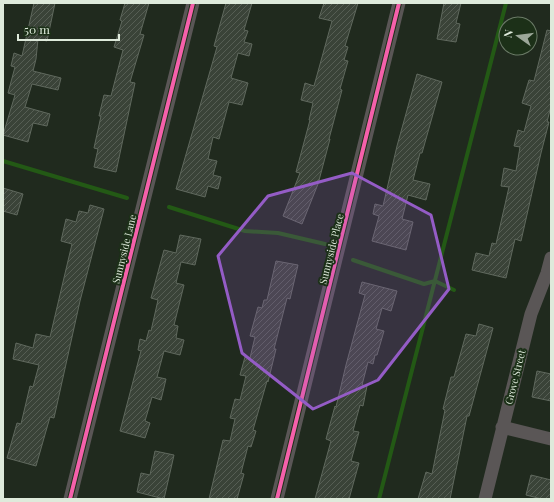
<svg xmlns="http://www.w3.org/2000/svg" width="554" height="502" font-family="'Playfair Display',serif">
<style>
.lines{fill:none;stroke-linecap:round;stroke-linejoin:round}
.stream{stroke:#235915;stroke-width:4}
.building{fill:url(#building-hatch);stroke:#60695e}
.street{stroke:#5a5656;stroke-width:13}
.cycleway-casing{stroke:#1c3018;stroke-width:6}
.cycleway{stroke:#f560ab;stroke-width:4}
.marked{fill:#945cc6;fill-opacity:0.2;stroke:#945cc6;stroke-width:3;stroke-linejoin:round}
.labels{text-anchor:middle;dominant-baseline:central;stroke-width:4;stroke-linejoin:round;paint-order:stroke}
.street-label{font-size:10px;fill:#deeadb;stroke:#1c3018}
</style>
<defs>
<pattern id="building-hatch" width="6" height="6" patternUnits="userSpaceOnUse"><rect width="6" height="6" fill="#3a4338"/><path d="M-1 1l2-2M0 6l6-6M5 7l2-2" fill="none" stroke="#565e54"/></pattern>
</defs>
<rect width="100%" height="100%" fill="#202a1e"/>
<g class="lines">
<path class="stream" d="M3,161L127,198
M169,207L245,231L278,233L325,244
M353,260L424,284L435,281L454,290
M379,499L506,3"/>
</g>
<path class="building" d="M34,3H55L47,41L38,39L36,59L33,71L61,78L58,90L32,84L25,107L50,114L47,126L33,123L28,142L3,135L15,95L8,93L15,67L11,66L14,53L22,56Z
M125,3H149L140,34L144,35L130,82L135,83L116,172L94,167L98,149L94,148L101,116H99L104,95L111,96L123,50L114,47L122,21L120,20Z
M226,3H252L244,30L248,31L244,42L252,44L249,56L238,53L231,78L248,83L242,105L229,102L219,139L213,137L208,159L217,161L213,175L221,177L218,189L208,186L205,197L176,189L217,47L214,46Z
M324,3H358L345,46L348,47L344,60L348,61L340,89L342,90L329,139H330L318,184L302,224L283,216L300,173L296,172L310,120H309L313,103L301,100L305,83L314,86L332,21L319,18Z
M444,3H461L456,23L460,24L456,42L437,39Z
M547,30L551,31V106L547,122H549L541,153L521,241L515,239L506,278L472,270L476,253L489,256L492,243L496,244L509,187L501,186L504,168L516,171L520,147L514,146L518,130L524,132L531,106L522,103L529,80L534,81Z
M417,74L442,82L422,153H420L413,180L430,184L426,200L408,195L402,219L413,222L406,250L372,241L379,216L373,214L375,204L383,206L397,146Z
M3,188L23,194L17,215L3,211Z
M90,205L104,209L80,301L54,418L50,417L36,466L7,458L17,423L21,424L30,386L33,387L39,365L13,359L16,343L33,348L36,334L50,337L72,244L61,241L66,219L76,222L79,211L88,213Z
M180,235L201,239L195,265L181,262L176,283L184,285L174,325L178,326L176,338L184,340L180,355L164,351L157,377L166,379L161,400L152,397L145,421L150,423L145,438L120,431L141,351L138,350L140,339L146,341L149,330L151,331L158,300L151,298L164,250L176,253Z
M276,261L298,265L290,299L287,298L274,349H276L268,382L267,381L253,430L256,431L251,447L248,446L241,473L244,474L237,499H209L223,440L230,441L235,419L230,418L235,399L240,400L246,376L240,375L245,357L250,358L255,337L250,336L258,307L262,308L264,300H267Z
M362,282L397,291L391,311L382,308L376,329L384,331L377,355H375L373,364L368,362L362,385L367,386L363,406L360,405L353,431L359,432L351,461L359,463L349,499H315L331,441L326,439L335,406L336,407L346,365L365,295L359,293Z
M479,324L493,328L469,416H467L450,499H418L426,472L432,474L445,410L443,409L451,377H454L466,334L476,336Z
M537,371L551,374V401L532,397Z
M155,451L174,455L164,499L137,492L141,473L150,475Z
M531,475L551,480V499H542L526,495Z"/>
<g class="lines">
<path class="street" d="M502,427L551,439
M70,499L193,3
M277,499L399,3
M485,499L531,314L547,273L551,258"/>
<g class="cycleway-casing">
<path id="cycleway" d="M70,499L193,3
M277,499L399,3"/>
</g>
<use href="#cycleway" class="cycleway"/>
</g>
<path class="marked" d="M352,173L431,215L449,289L378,380L313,409L242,353L218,256L268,196Z"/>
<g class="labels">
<g class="street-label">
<text transform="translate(124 249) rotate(-76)">Sunnyside Lane</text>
<text transform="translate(331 249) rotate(-76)">Sunnyside Place</text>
<text transform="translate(515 377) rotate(-76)">Grove Street</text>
</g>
</g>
<rect width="554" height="502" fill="none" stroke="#deeadb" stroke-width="8"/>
<g transform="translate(518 36) rotate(284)"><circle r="19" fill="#1c3018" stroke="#6a7a66"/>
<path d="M0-3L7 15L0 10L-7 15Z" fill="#9ca799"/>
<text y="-6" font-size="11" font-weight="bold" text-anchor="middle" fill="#deeadb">N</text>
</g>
<path d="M18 34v6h101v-6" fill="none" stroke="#deeadb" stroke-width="2"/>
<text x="24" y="34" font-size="12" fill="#deeadb" stroke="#1c3018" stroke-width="3" paint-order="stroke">50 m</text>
</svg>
